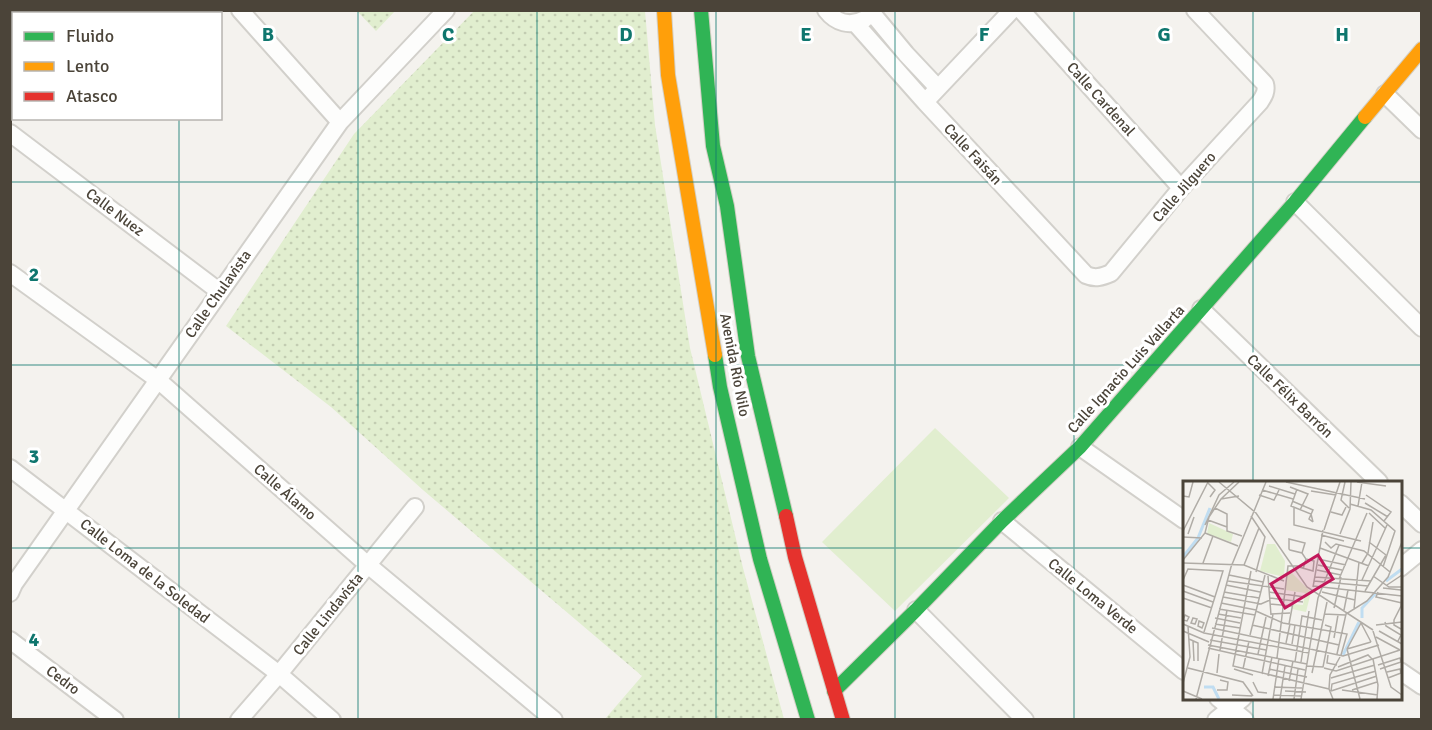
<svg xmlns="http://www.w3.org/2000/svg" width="1432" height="730" font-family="Signika,sans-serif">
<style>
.grass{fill:url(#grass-dots)}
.pitch{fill:#e1eecf}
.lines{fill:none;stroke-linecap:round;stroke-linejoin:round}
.street-casing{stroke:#d2d0cb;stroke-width:20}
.fast-casing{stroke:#d3cfc5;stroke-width:16}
.slow-casing{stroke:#d3cfc5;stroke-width:16}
.jam-casing{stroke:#d3cfc5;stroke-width:16}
.street{stroke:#fdfdfc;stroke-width:16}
.fast{stroke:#30b455;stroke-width:14}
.slow{stroke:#ff9f0a;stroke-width:14}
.jam{stroke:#e5322d;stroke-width:14}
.grid{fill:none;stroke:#0f766e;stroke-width:1.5;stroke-opacity:0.55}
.labels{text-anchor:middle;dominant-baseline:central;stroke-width:6;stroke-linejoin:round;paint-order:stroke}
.street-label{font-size:15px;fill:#4b4439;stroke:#fff}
.inset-river{fill:none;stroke:#c0ddf1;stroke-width:3}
.inset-road{fill:none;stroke:#b0aca6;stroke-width:1.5}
.view{fill:#c2185b;fill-opacity:0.15;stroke:#c2185b;stroke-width:3}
.inset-edge{fill:none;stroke:#4b4439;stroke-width:3}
.grid-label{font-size:20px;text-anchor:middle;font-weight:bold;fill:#0f766e;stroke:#fff;stroke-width:6;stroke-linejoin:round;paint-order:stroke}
</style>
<defs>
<pattern id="grass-dots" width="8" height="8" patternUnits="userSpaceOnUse" patternTransform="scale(1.5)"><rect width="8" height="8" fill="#e1eecf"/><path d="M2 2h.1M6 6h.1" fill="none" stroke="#c3cdb2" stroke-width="1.8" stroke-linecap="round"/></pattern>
</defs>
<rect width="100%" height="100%" fill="#f4f2ee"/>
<path class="grass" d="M357,11H395L376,31Z
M474,11H645L655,125L690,348L743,568L784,719H605L642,676L423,490L331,407L226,326L354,134Z"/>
<path class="pitch" d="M935,428L1009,498L895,611L822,542Z"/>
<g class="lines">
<g class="street-casing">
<path id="street" d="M240,10L340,122
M826,10C836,23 850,27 865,19
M1021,10L1181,188
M872,13L906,54L938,88
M82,14L85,10
M855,23L925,102L1086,275C1095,279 1102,277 1111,273L1181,188L1260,102C1264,96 1267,91 1265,84L1195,10
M1385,94L1422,130
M925,102L1012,10
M10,133L220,292
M1295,202L1422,328
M10,273L158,380L368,565L554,720
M1201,309L1379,482
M1080,447L1184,520
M10,468L279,674L332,720
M1400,503L1422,524
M1002,521L1184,671
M1400,568L1422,550
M10,593L14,584L340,122L446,10
M916,610L1025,720
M10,640L115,720
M1400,671L1422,686
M1218,698L1245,720
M239,720L279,674L415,507
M1216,720L1243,698"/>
</g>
<g class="fast-casing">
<path id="fast" d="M701,10L713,146L727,206L748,356L786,516
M715,355L720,387L760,559L808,720
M834,691L916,610L1002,521L1080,447L1295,202L1365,117"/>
</g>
<g class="slow-casing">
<path id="slow" d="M664,10L668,75L715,355
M1365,117L1422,49"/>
</g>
<g class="jam-casing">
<path id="jam" d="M786,516L795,557L843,720"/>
</g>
<use href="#street" class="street"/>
<use href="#fast" class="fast"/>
<use href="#slow" class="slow"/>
<use href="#jam" class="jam"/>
</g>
<path class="grid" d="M179,10V14M358,10V720M537,10V720M716,10V720M895,10V720M1074,10V720M1253,10V482M179,118V720M10,182H1422M10,365H1422M10,548H1184M1400,548H1422M1253,698V720"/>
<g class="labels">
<g class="street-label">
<text transform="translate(1101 99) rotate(48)">Calle Cardenal</text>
<text transform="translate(973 154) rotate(47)">Calle Faisán</text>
<text transform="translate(1184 187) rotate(-49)">Calle Jilguero</text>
<text transform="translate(115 212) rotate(37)">Calle Nuez</text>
<text transform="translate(218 294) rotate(-55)">Calle Chulavista</text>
<text transform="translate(735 365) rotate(79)">Avenida Río Nilo</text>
<text transform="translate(1126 369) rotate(-48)">Calle Ignacio Luis Vallarta</text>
<text transform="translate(1290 396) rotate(44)">Calle Félix Barrón</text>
<text transform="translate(285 492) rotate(41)">Calle Álamo</text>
<text transform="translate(145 571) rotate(38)">Calle Loma de la Soledad</text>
<text transform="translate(1093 596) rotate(39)">Calle Loma Verde</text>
<text transform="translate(328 614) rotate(-51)">Calle Lindavista</text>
<text transform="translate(63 680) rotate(37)">Cedro</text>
</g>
</g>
<g transform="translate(1183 481)">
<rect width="219" height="219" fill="#f4f2ee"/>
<path d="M26,42L50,53L48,61L24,53ZM84,63H92L102,80L101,96L77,90ZM105,88L128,111L123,131L109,128L110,123L120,124L122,112L102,109Z" fill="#e1eecf"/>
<path class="inset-river" d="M0,76L15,57L27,27M203,100L219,88M179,137V127L193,112M160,174L176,141M21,206H30L36,218"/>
<path class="inset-road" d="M36,1L73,32L124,106L190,149M103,1L182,18M162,1L158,19L166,27M174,1L203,5M25,2L32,9L27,16M86,5L112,13M107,6L125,13L117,29M114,8L108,25L128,33L130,41M79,9L110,18M128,10L153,14M76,14L91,19L96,9M183,14L208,31L201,40M0,15L6,16L10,1M38,18L56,15M109,20L130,29L126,38L130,41M182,22L205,36M167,23L188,29L212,50L200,86M175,25L179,1M111,26V44L178,60M32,27L44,33V50L59,55M148,31L159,34L163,26M186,32L202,47M68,35L82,56L73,91M25,39L44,46M22,44L36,14L51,1M141,49L157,1M0,50L25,1M22,52L55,65M5,53L11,36M157,53L167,28L168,1M138,54L161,60M0,56L19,57M142,61L148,67L153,63L181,70L207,91M186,61L203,74M137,67L186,85M119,72L122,62L106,58V68L107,69L119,72L123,78L120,88M135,78L163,84M0,79L22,52L26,36L38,18L56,1M0,82L61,84L101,100M20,82L30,55M179,82L185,72L190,41M61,84L76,47M135,84L159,89M116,86L130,90L131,80L123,78M134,89L158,94M68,90L50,185L146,208M46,94L80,101M85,95L88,134M190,95L206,106H219M132,96L188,100M156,98L184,32M0,99L5,88L40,90L21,151M179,99L204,44M45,100L101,108M131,100L185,105M0,104L32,116M43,104L77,111M204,104L219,94M130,105L219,115M130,106L140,49M200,107L218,109M0,110L30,121M182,110L203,74M41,111L76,117M86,111L122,116M139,111L172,119M195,111L193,116L219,122M40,116L78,123L87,119M0,117L29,127M87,117L120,121M38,122L73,129M87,123L109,125M151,127L158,96M36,128L72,134M171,128L176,81M161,129L165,109M73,130L100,142L164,153L158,174M35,133L58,137M88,133L107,132M141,133L162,134M2,134L6,136L4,140L0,139ZM10,137L14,138L12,143L8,142ZM32,137L57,142M16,140L21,142L19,147L15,145ZM202,141L203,145L218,154L215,160M0,143L21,152L126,172M32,143L57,147M106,143L112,111M69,144L156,164M193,144L219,141M29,147L160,175L196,164M218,148L211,144V139L218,125L219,109M0,150L26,161M190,150L208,206L219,214M196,150L219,163M67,154L82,94M193,156L217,169M151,157L155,134M6,158L15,162V180M27,159L83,169M10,160L11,180M103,162L107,143M109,163L112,144M25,164L124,183M25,167L122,189M164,168L177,218M164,168L178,142L188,161M164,168L188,161M37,169L44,129M75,173L83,136M154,173L163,133L184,120L205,96L219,61M145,174L144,182L154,184M94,177L105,85H115M190,178L195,204L194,218M112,181L119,135L139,139M118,181L126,130M195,184L217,177L218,181L197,188M123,185L140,186L148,146L142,144M155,186L185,174L189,178M5,187L60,201L70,215M141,187L153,190L217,169M51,188L70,194M60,188L66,160M86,188L124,196M204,191L217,188L218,192L205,197M34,192L36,173M129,192L144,121M79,193L90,133M85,195L89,176M148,197L192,184M106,200L110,180M70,201L75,211L84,212M0,202L7,176L5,145M91,206L119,207M34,209H44L45,201L37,199M159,209L195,214M169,209L194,201M0,210L19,218M102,210L123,211M148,210L149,203L193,190M148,210L194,195M49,214L69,215M91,214L118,215M13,218L48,86L83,1M90,218L96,177M97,218L102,185M111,218L115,188M118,218L135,117L156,64M150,218L146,208L147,194L157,176"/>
<path class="view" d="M135,74L150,98L102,127L88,103Z"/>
<rect width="219" height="219" class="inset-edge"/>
</g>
<g class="grid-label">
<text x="268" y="41">B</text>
<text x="448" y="41">C</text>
<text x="626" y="41">D</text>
<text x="806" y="41">E</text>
<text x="984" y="41">F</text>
<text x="1164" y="41">G</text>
<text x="1342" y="41">H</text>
<text x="34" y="281">2</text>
<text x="34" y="463">3</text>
<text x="34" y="646">4</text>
</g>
<rect width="1432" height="730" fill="none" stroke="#4b4439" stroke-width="24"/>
<rect x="12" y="12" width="210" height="108" fill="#ffffff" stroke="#b7b4b0" stroke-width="1.5"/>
<rect x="24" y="32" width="30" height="9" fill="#30b455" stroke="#b7b4b0" stroke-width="1.5"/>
<text x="66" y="42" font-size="18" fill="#4b4439">Fluido</text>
<rect x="24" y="62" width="30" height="9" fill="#ff9f0a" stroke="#b7b4b0" stroke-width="1.5"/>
<text x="66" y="72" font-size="18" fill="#4b4439">Lento</text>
<rect x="24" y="92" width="30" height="9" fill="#e5322d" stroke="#b7b4b0" stroke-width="1.5"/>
<text x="66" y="102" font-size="18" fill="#4b4439">Atasco</text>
</svg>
